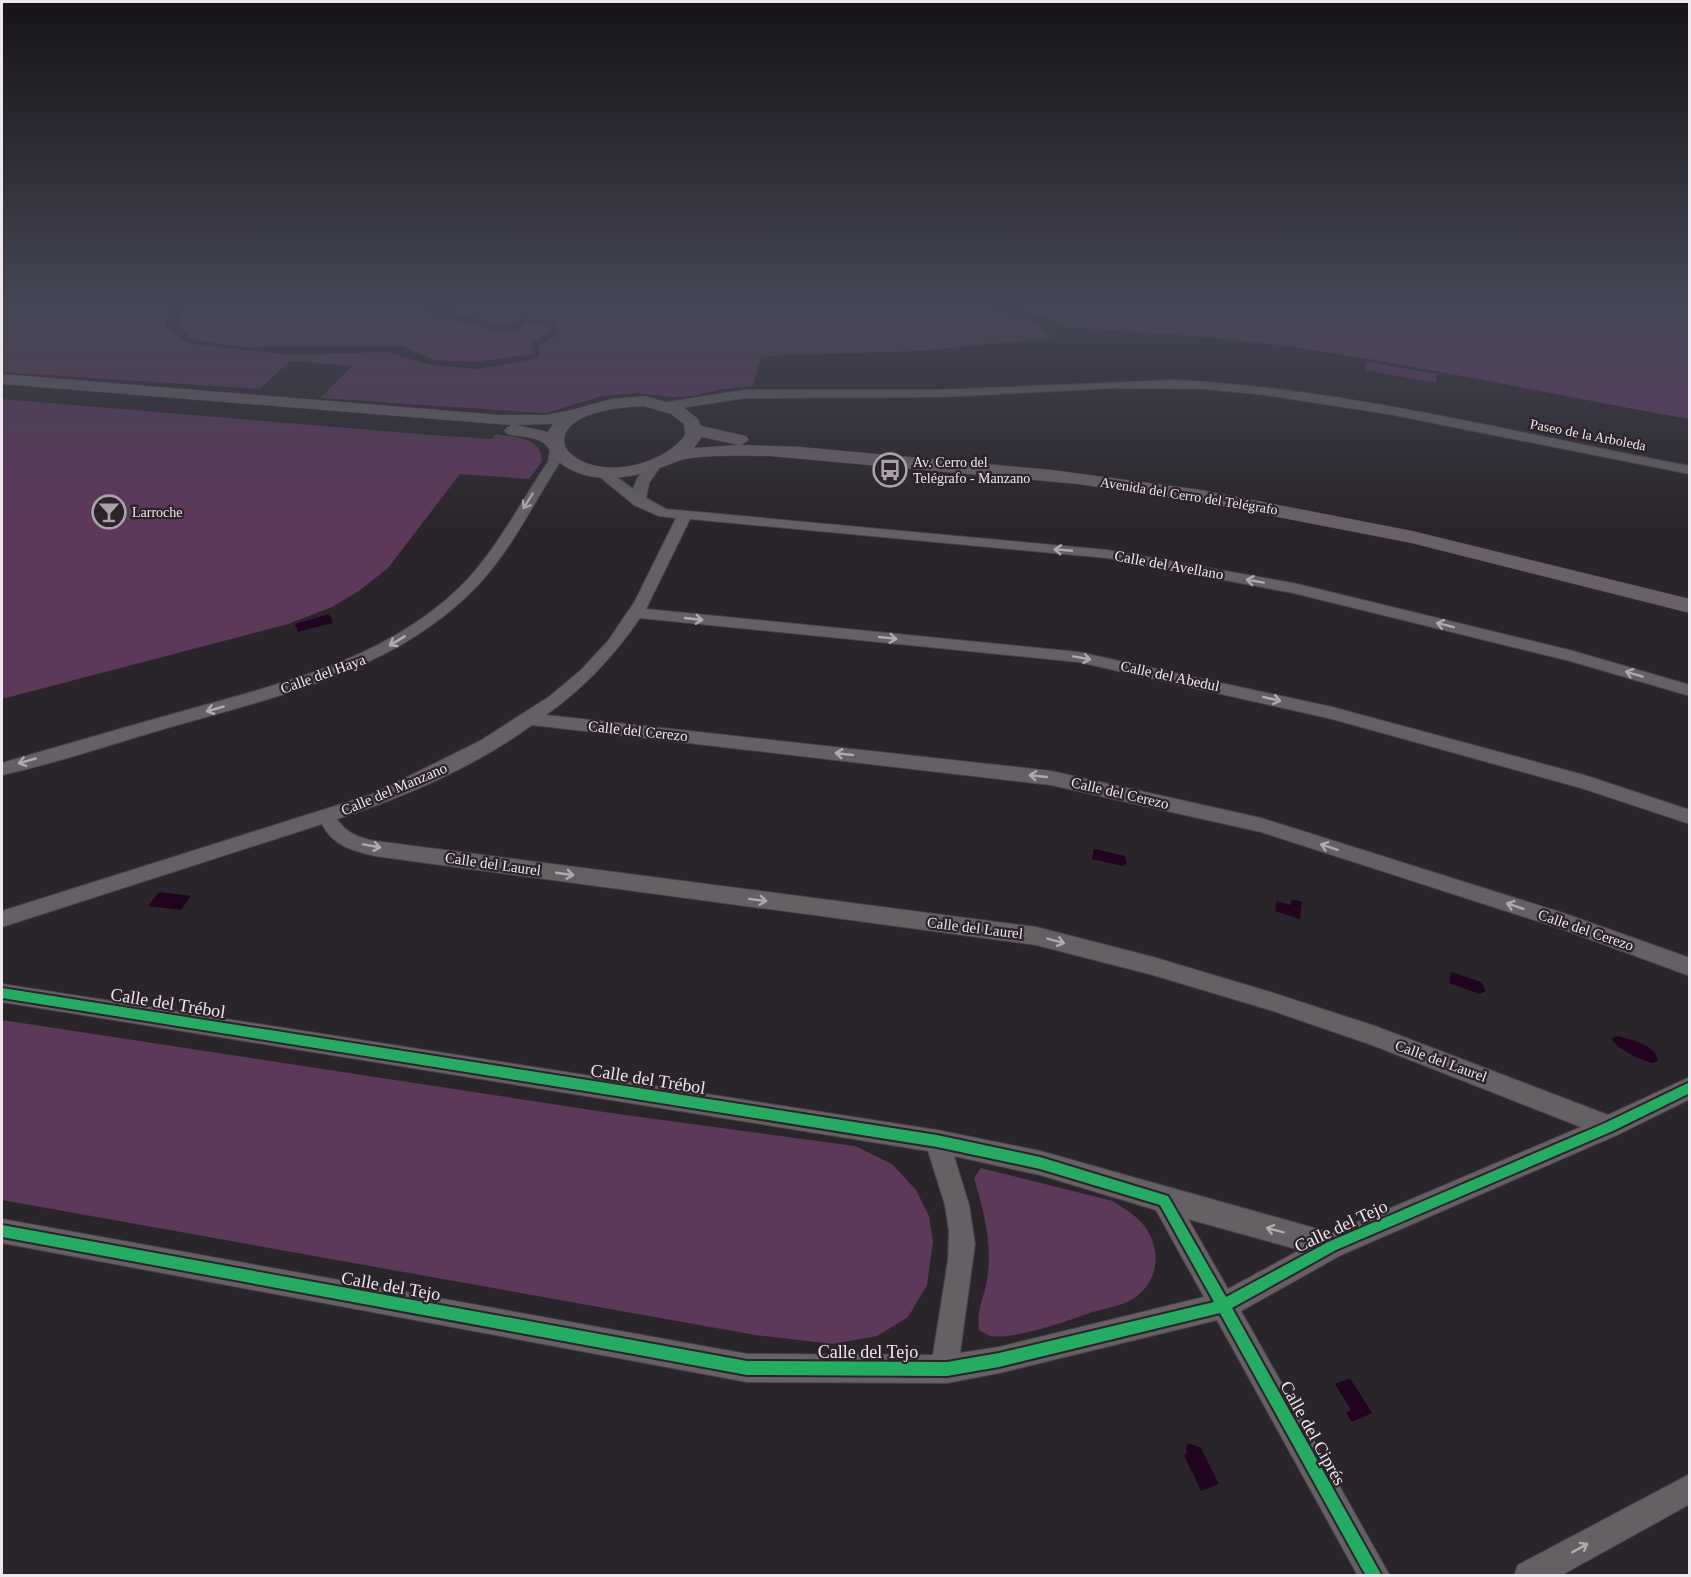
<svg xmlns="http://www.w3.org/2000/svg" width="1691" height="1577" font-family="Georgia,serif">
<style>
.green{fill:#5c3859}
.forest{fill:#643960}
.water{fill:#21041f}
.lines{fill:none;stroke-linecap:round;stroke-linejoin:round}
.street-casing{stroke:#474247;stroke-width:2}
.secondary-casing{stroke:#474247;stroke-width:1}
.street{fill:#646063;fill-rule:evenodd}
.secondary{fill:#6a6168;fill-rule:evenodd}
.cycleway-casing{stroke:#2c232b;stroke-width:4}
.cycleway{fill:#26ab63;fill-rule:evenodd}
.oneway{stroke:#b0aaaf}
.labels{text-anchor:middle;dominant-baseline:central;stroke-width:4.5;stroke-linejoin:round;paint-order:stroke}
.far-street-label{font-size:14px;fill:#eee7ed;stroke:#2c232b}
.far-poi-label{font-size:14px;fill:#eee7ed;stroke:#2c232b;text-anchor:start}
.street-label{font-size:15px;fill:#eee7ed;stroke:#2c232b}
.near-street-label{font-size:18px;fill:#eee7ed;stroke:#2c232b}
</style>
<rect width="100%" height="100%" fill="#2a252a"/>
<path class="green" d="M2,303H170L166,328L190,344L291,355L387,352L430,365L478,369L539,358V346L556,334L558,322L522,319L507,327L450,312L451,303H982L1035,322L1053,338L918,351L761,356L753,386L721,389L693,396L672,397L638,393L602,396L546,413L527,412L320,398L352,366L290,361L260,389L2,372Z
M996,303H1269L1276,310V316L1266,320L1067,327L1048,318Z
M1366,362L1437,374L1436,383L1366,370Z
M2,399L431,435L492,439L496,434C514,437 542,437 542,461L529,479L460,474L388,568L359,591L332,607L288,624L2,699Z
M2,1020L611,1113L855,1146L892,1164L916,1190L929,1216L933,1242L927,1285L908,1317L877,1336L833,1344L755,1335L2,1200Z
M981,1168L1113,1201C1123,1208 1134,1214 1142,1223C1164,1248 1159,1286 1129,1301C1114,1308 1096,1310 1081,1316C1062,1323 1010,1340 991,1336C987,1335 983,1332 979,1330C976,1309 984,1299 987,1280C993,1245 984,1212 974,1178Z"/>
<path class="forest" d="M180,303H425L433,320L452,319L495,331L520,330L524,323H550V332L531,344L534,354L475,362L435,360L402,346L245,347L192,340L177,324Z
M996,303H1107L1129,315L1266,320L1276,316V310L1269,303H1689V419C1563,397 1439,369 1312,350C1231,337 1149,333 1067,327L1048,318Z"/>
<path class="water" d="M329,614L333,623L298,632L295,624Z
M1094,849L1125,856L1127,863L1123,866L1092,859Z
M159,892L191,896L181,910L148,906Z
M1292,899L1302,902L1300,919L1275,911L1277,901L1290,905Z
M1451,972L1481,982L1486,991L1480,994L1449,983Z
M1619,1036C1632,1041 1655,1044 1658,1060L1654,1063C1643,1062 1618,1049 1612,1040L1613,1037Z
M1350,1378L1372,1413L1352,1422L1346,1413L1351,1410L1335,1384Z
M1188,1443L1201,1448L1219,1484L1201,1491L1184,1455L1187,1453L1186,1448Z"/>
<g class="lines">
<g class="street-casing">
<path id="street" d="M1175,380C1349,389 1519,434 1690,466V474L1388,414L1266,395L1205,389L1116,388L939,397L744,398L668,410L662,406L668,402L744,390H939Z
M556,446L562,450L560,462C531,507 507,559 467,596C385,674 273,697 167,728C112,744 57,763 2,775V763C67,744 132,725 198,707C291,681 387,657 459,588C496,552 519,504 548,462L550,450Z
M654,463L660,467L649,483L646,498L666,509L1107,550L1293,583L1573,651L1690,685V696L1570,661L1293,593L1107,558L690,519L646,609L1078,652L1332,707L1584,775L1690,810V824L1581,788L1332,719L1078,662L640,618C614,656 584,688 546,715L1051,771L1261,818L1566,914L1690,958V976L1562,929L1261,832L1051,785L532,725C474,767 405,797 337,819C346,833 359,838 375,841L1036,927L1153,957L1270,992L1375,1026L1608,1115L1690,1077V1099L1617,1135L1341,1255L1241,1311L1390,1576H1358L1217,1320L999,1373L947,1383L747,1382L2,1243V1219L747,1354L933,1355L948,1260L949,1231L945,1205L928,1151L2,1002V984L937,1130L1040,1151L1332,1233L1581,1127L1372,1045L1270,1010L1153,975L1036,945L375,856C353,851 332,845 322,824L2,927V911L373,794L480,741L550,696L581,670L608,641L635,601L676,518L659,516L634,505L594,472L601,468L606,469L633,489C636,479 643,466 654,463ZM954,1156L1040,1175L1156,1210L1204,1297L999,1347L960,1353L975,1244L969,1205ZM1188,1219L1300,1250L1228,1289Z
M1690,1474V1504L1560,1576H1514L1518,1565Z"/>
</g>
<g class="secondary-casing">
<path id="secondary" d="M2,374L499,415H546L572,410L611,399L645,396L683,407L698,419L701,426L746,436L749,440L741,445L800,447L1052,470L1201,490L1412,531L1690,599V613L1412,543L1201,502L1078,484L770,456C749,456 697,454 678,461C651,472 625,481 594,477C581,475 566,469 557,460C552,456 550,449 546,445C537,436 519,437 507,434L504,430L511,425L2,384ZM644,406L671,414L684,424L685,435C663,466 598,481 569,452C564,447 563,440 565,435C573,411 623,407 644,406ZM553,424L548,432L516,425ZM702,437L739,445L694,448Z"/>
</g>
<use href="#street" class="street"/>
<use href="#secondary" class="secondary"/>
<g class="cycleway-casing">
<path id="cycleway" d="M2,988L937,1135L1040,1157L1168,1196L1226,1297L1328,1242L1605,1123L1690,1082V1093L1613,1131L1336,1250L1232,1308L1382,1576H1366L1220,1313L999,1367L947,1376L747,1375L2,1237V1225L747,1361L947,1362L999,1353L1214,1302L1160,1205L1040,1169L937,1147L2,998Z"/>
</g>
<use href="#cycleway" class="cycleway"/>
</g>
<defs><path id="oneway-shaft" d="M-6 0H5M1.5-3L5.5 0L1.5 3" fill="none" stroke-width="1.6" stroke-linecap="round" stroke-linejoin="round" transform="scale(1.5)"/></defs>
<g class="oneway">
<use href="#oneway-shaft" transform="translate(528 501) rotate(122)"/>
<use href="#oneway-shaft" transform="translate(1063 550) rotate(-175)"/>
<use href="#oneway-shaft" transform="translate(1255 581) rotate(-170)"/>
<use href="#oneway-shaft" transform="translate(694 619) rotate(6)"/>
<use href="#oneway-shaft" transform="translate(1445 625) rotate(-166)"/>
<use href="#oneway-shaft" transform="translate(888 638) rotate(6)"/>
<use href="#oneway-shaft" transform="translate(397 641) rotate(149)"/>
<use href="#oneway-shaft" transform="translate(1082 658) rotate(10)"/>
<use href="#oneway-shaft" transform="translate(1634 674) rotate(-163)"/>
<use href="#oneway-shaft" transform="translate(1272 699) rotate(13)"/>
<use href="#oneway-shaft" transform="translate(215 709) rotate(164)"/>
<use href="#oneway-shaft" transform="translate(844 754) rotate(-174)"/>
<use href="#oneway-shaft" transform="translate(27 761) rotate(164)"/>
<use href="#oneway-shaft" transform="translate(1038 776) rotate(-174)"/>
<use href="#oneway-shaft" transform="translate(372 846) rotate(10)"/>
<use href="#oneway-shaft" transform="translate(1329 847) rotate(-162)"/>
<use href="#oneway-shaft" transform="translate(565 874) rotate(8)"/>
<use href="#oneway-shaft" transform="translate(758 900) rotate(7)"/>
<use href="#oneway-shaft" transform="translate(1515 906) rotate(-162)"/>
<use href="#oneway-shaft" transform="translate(1056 941) rotate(15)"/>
<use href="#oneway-shaft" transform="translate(1275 1230) rotate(-165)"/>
<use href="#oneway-shaft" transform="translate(1580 1548) rotate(-29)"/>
</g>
<linearGradient id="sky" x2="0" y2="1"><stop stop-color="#171417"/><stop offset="0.58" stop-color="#444655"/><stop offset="1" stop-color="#444655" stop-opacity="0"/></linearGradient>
<rect width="1691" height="524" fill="url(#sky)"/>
<defs>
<g id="bus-ring" transform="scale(1.725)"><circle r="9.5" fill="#2c232b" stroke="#a9a3a9" stroke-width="1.5"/><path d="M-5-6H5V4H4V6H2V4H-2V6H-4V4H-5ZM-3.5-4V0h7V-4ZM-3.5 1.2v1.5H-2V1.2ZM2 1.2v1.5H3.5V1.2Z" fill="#a9a3a9"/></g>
<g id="bar-ring" transform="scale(1.725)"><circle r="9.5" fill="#2c232b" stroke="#a9a3a9" stroke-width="1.5"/><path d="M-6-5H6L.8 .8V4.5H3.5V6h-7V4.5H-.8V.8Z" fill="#a9a3a9"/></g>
</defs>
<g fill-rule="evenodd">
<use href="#bus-ring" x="890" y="470"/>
<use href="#bar-ring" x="109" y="512"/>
</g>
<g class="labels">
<g class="far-street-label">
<text transform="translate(1588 435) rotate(11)">Paseo de la Arboleda</text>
<text transform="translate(1189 496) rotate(9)">Avenida del Cerro del Telégrafo</text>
</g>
<g class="far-poi-label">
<text x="913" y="462">Av. Cerro del<tspan x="913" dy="16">Telégrafo - Manzano</tspan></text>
<text x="132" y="512">Larroche</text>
</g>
<g class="street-label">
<text transform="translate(1169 565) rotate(10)">Calle del Avellano</text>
<text transform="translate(323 674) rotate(-20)">Calle del Haya</text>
<text transform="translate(1170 676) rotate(12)">Calle del Abedul</text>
<text transform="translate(638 731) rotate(6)">Calle del Cerezo</text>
<text transform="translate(394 789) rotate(-23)">Calle del Manzano</text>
<text transform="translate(1120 793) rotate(13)">Calle del Cerezo</text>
<text transform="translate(493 864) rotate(8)">Calle del Laurel</text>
<text transform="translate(975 928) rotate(7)">Calle del Laurel</text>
<text transform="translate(1586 930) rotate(19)">Calle del Cerezo</text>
<text transform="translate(1441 1061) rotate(20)">Calle del Laurel</text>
</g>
<g class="near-street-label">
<text transform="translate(168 1003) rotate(9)">Calle del Trébol</text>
<text transform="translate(648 1079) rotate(9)">Calle del Trébol</text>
<text transform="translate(1341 1226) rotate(-25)">Calle del Tejo</text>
<text transform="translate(391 1286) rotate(10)">Calle del Tejo</text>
<text x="868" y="1352">Calle del Tejo</text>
<text transform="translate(1313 1433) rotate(61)">Calle del Ciprés</text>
</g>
</g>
<rect width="1691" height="1577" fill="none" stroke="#eee7ed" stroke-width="6"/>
</svg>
